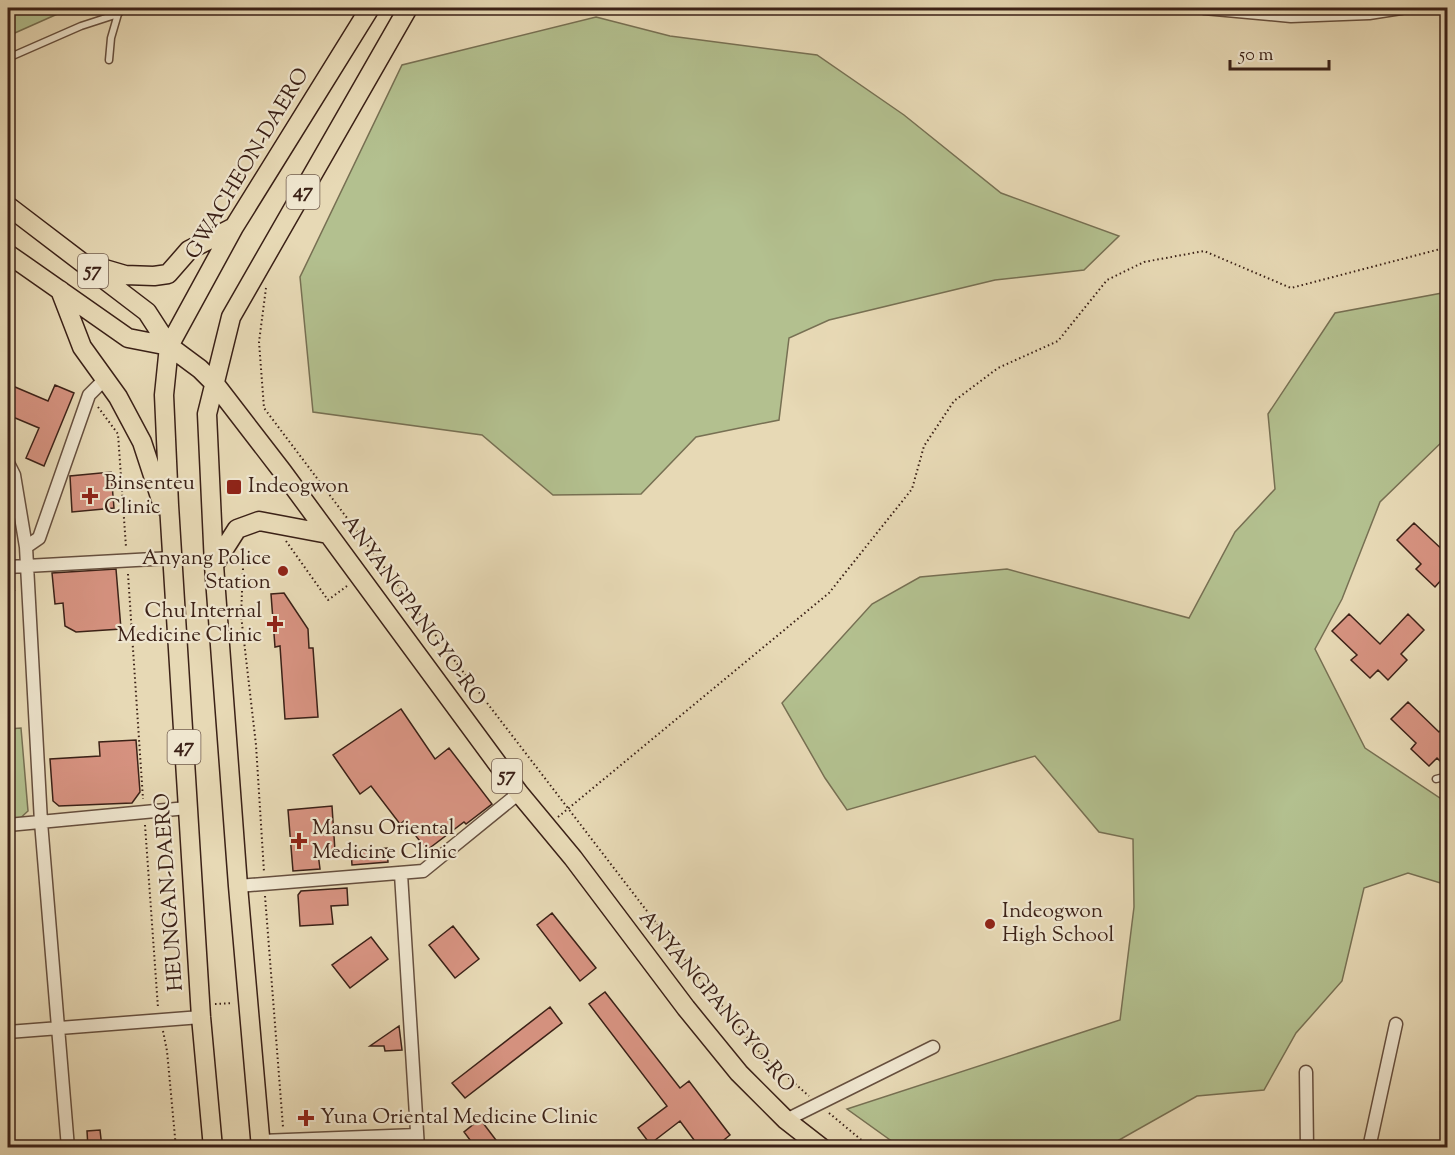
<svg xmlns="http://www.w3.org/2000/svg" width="1455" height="1155" font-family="'Sorts Mill Goudy',serif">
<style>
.green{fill:#b3c08f;stroke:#777053;stroke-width:1.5}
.building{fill:#d79381;stroke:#3b2117;stroke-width:1.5}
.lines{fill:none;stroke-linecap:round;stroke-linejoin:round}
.service-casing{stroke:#664f3e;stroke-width:9}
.minor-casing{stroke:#664f3e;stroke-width:15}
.primary-casing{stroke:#3b2117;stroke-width:21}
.path{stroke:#3b2117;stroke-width:2;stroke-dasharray:1.5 3;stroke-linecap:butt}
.service{stroke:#efe6cf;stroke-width:6}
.minor{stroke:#efe6cf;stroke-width:12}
.primary{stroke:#e7d9b5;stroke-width:18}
.poi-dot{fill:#8f2418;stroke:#efe6cf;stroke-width:2}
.labels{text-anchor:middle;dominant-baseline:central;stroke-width:4.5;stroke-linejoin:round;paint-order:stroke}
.shield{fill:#efe6cf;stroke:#715c4e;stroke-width:1.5}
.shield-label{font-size:20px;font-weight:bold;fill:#3b2117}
.street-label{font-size:21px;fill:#3b2117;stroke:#efe6cf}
.poi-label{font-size:21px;fill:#3b2117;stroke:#efe6cf;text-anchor:start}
</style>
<rect width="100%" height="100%" fill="#e7d9b5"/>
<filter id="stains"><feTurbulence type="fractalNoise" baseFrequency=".00333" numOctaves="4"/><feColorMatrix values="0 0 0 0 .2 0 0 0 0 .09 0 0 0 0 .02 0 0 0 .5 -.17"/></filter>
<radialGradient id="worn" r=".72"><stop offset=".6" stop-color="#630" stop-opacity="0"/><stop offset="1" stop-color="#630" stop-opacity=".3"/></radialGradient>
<path class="green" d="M8,8H71L8,36Z
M596,17L670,36L817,55L904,115L1001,193L1119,236L1084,270L995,280L829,320L789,338L779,420L696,437L641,494L553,495L482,435L313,412L300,277L402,65Z
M1447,289V437L1380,502L1342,599L1315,649L1365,748L1443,800L1447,801V885L1408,873L1364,888L1342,981L1296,1033L1264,1090L1197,1096L1105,1148L900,1147L847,1109L1120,1020L1134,907L1133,839L1099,832L1035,756L847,810L825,778L782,703L872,604L920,577L1007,569L1189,618L1235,532L1275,489L1268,414L1335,313L1442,293Z
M21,728L28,811L16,822H8V729Z"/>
<path class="building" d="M8,384L48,401L55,385L74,393L44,466L26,458L39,428L8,415Z
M111,472L114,508L72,512L70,476Z
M1414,523L1448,555V584L1442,579L1435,587L1416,569L1421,564L1397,540Z
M116,569L121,629L76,632L65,626L63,603L55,604L52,573Z
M284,593L308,629L309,648H313L318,717L285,719L280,646L275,647L271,594Z
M1349,614L1380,644L1408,614L1424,630L1401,654L1407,660L1388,680L1378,670L1370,678L1351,660L1357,655L1332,631Z
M1408,702L1439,732L1448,723V769L1437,758L1429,766L1411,749L1416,743L1391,719Z
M401,709L435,759L449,748L492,804L466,824L464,822L427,850L404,821L400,824L371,786L360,794L333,755Z
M136,740L140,792L132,803L59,806L53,801L50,759L100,756L99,742Z
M332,806L335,851L318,853L320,869L293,871L288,810Z
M387,848L388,862L352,865L351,851Z
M347,888L348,905L331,906L333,924L300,926L298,895L301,891Z
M552,913L596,968L580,981L537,925Z
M453,926L479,959L455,978L429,945Z
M371,937L388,959L350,988L332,965Z
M605,992L680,1088L689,1081L730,1135L714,1148H700L680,1121L650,1144L638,1128L667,1106L589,1004Z
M550,1007L562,1023L465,1098L452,1083Z
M399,1026L402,1050L385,1051L384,1046H370Z
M480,1119L502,1148H476L464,1132Z
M100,1130L102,1148H88L87,1131Z"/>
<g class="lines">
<g class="service-casing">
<path id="service" d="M8,58L81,26L118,14L123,8
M109,60L111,38L118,14
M1436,779L1448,776"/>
</g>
<g class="minor-casing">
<path id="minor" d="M1204,8L1291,16L1369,13L1401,8
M8,463L14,475L26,547L41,822L68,1148
M26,547L39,538L89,395L105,379
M8,567L172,558
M8,825L187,808
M401,874L418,1148
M238,886L423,871L519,793
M8,1032L201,1017
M1306,1072L1307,1148
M786,1120L933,1047
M261,1141L417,1135
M1369,1148L1396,1024"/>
</g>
<g class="primary-casing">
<path id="primary" d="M8,206L147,312L169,346L200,369L215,384L282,471L519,793L573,858L686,1008L739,1073L786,1120L822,1148
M8,254L128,338L169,346
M91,265L125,275L154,276L168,274L189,250L234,227
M60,290L82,347L118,397L142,442L163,506
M214,565L237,529L259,521L328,534
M213,1148L201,1017L169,505L164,395L169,346L234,227L370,8
M261,1148L238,886L214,565L207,414L231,317L408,8"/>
</g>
<path class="path" d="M266,288L259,342L264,408L461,669L673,945L760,1053L809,1096
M98,407L118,434L126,547
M286,541L328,600L347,586
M244,546L241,615L256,745L264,872
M128,574L143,799
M8,607L15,590
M558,817L829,593L912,489L924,446L954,401L998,368L1058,341L1107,280L1144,262L1204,251L1291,288L1448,247
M145,825L158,1008
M265,896L283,1127
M215,1004L233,1003
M163,1031L167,1051L176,1148
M829,1113L871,1148"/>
<use href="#service" class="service"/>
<use href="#minor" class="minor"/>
<use href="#primary" class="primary"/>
</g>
<g class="poi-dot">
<rect x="226" y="479" width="16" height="16" rx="3"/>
<path d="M87 487h6v6h6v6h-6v6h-6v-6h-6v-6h6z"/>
<circle cx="283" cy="571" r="6"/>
<path d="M272 615h6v6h6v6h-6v6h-6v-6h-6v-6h6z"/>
<path d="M296 832h6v6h6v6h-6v6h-6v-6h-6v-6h6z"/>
<circle cx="990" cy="924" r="6"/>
<path d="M303 1109h6v6h6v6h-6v6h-6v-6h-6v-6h6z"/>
</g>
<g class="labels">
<g class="shield">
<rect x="286.5" y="175" width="33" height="34" rx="4.5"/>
<rect x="78" y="254" width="30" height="34" rx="4.5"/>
<rect x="167.5" y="730" width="33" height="34" rx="4.5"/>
<rect x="492" y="759" width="30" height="34" rx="4.5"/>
</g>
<g class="shield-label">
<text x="303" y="192">47</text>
<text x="93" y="271">57</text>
<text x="184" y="747">47</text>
<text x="507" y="776">57</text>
</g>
<g class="street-label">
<text transform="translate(248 164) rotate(-59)">GWACHEON-DAERO</text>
<text transform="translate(413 611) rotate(54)">ANYANGPANGYO-RO</text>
<text transform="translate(170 892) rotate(-94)">HEUNGAN-DAERO</text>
<text transform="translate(716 1002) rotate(50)">ANYANGPANGYO-RO</text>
</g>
<g class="poi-label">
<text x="104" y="484">Binsenteu<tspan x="104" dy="24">Clinic</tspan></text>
<text x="248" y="487">Indeogwon</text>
<text x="271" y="559" text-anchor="end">Anyang Police<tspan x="271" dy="24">Station</tspan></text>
<text x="262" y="612" text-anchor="end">Chu Internal<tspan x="262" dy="24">Medicine Clinic</tspan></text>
<text x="312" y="829">Mansu Oriental<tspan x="312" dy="24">Medicine Clinic</tspan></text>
<text x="1002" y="912">Indeogwon<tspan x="1002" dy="24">High School</tspan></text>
<text x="320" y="1118">Yuna Oriental Medicine Clinic</text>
</g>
</g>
<rect width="1455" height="1155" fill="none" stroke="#e7d9b5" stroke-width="30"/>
<rect x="9" y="9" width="1437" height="1137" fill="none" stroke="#3b2117" stroke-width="3"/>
<rect x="15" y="15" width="1425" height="1125" fill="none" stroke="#3b2117" stroke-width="1.5"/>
<path d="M1230 60v9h99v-9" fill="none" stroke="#3b2117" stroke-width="3"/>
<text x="1239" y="60" font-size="18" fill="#3b2117" stroke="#efe6cf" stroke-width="4.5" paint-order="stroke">50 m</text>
<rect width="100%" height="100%" filter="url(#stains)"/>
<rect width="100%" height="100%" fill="url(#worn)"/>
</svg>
